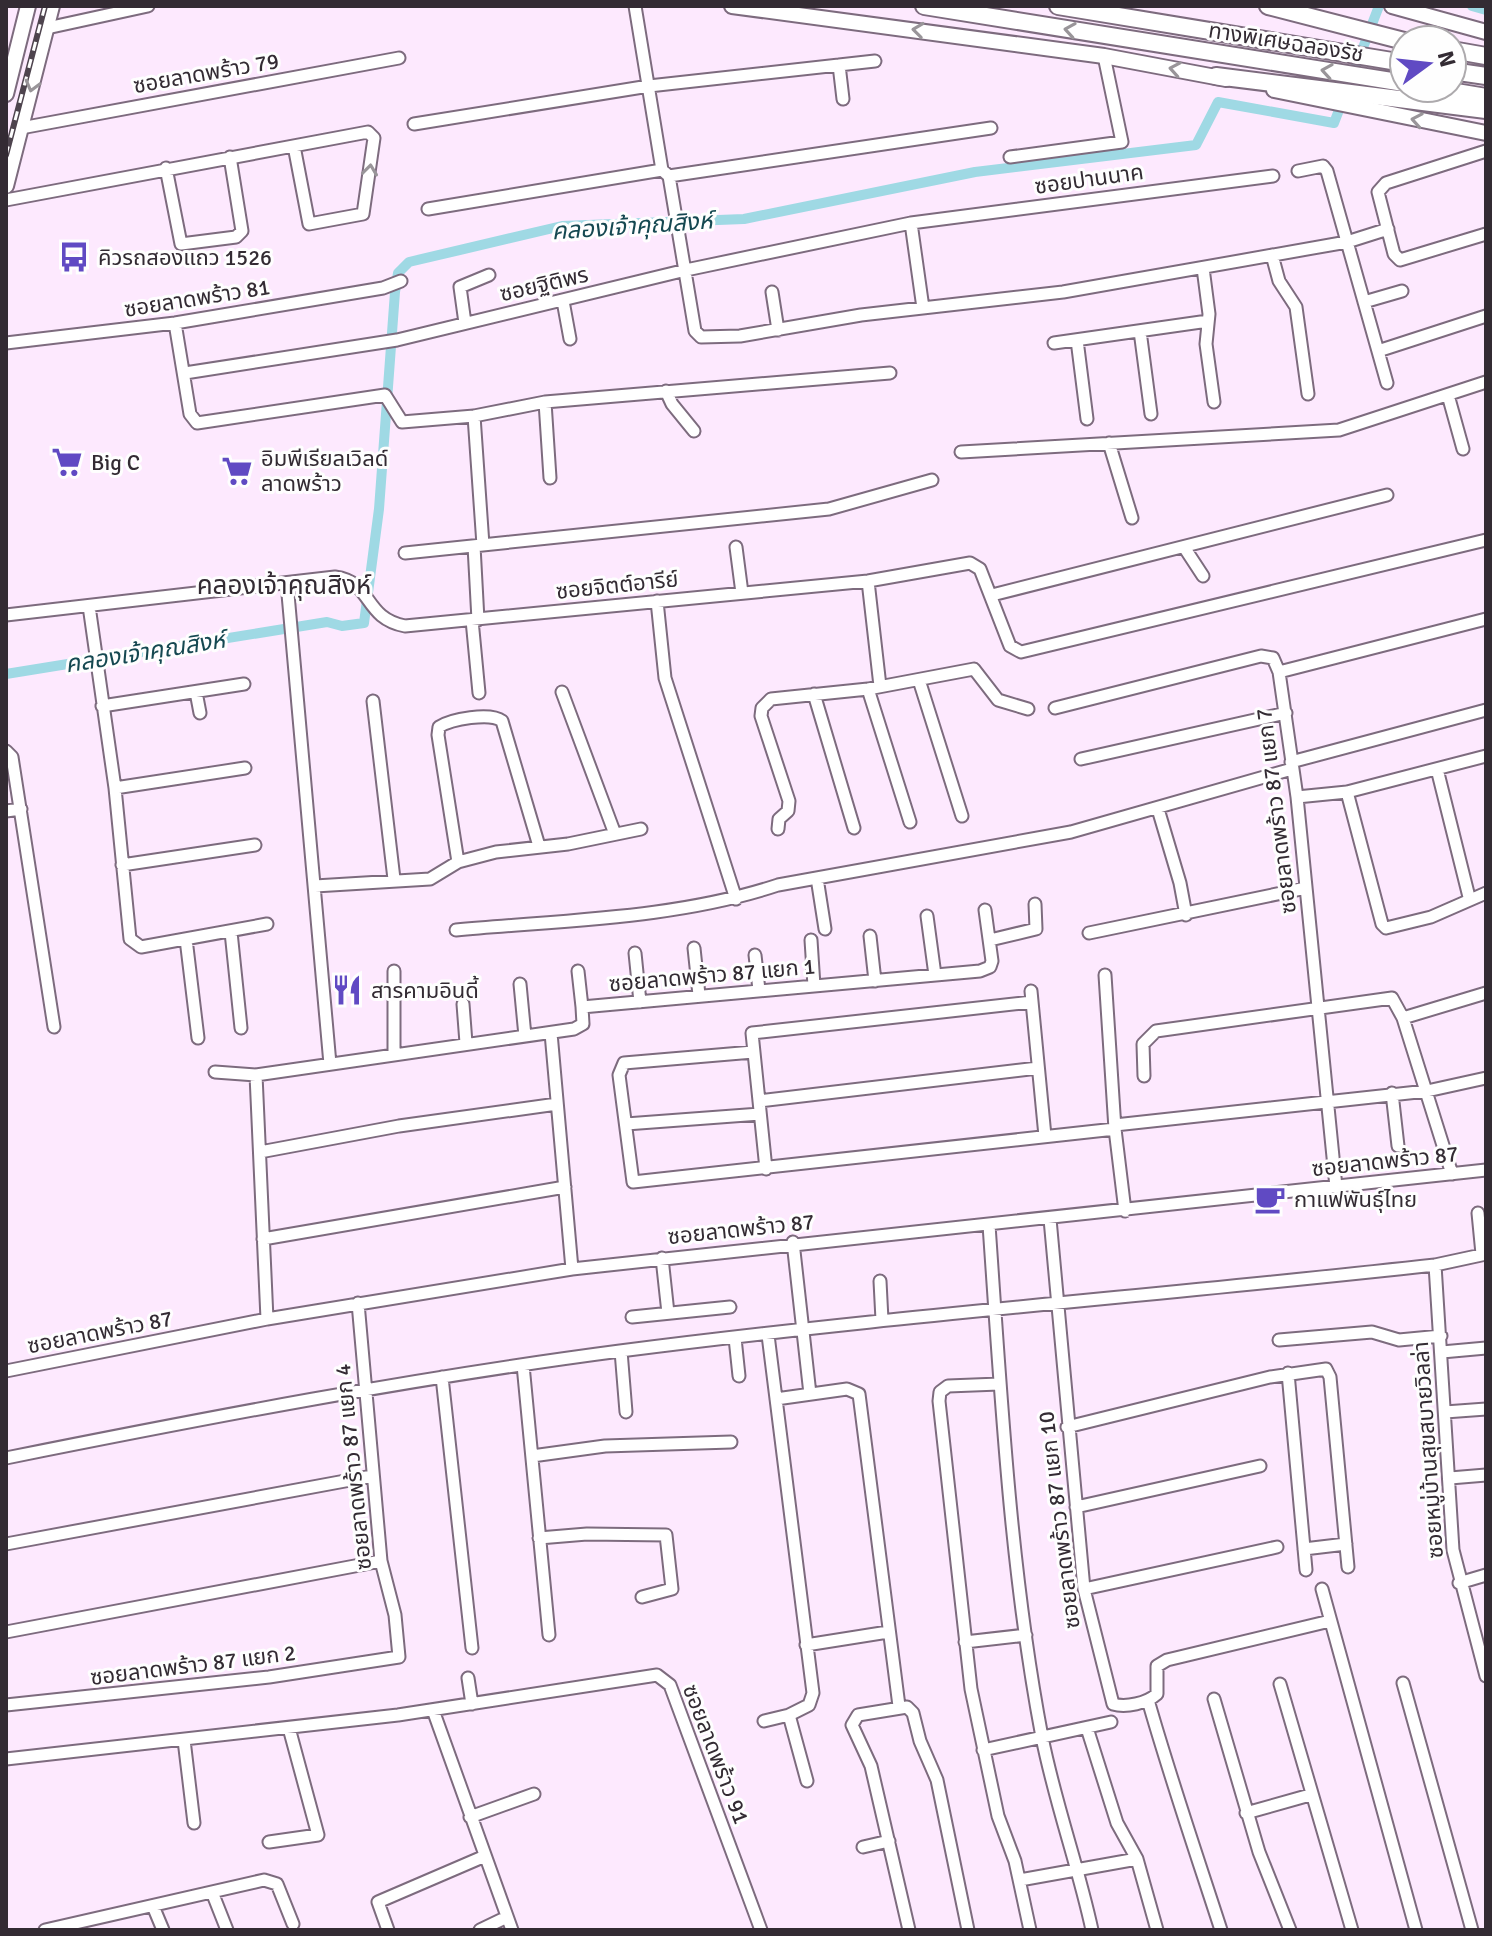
<svg xmlns="http://www.w3.org/2000/svg" width="1492" height="1936" font-family="Signika,'Noto Sans Thai',sans-serif">
<style>
.lines{fill:none;stroke-linecap:round;stroke-linejoin:round}
.canal{stroke:#9fd9e4;stroke-width:10}
.minor-casing{stroke:#7d6b7e;stroke-width:15}
.major-casing{stroke:#7d6b7e;stroke-width:18}
.highway-casing{stroke:#7d6b7e;stroke-width:20}
.minor{stroke:#fff;stroke-width:11}
.major{stroke:#fff;stroke-width:14}
.highway{stroke:#fff;stroke-width:16}
.rail-casing{stroke:#4e444e;stroke-width:6}
.rail{stroke:#fefefe;stroke-width:3;stroke-dasharray:9;stroke-linecap:butt}
.oneway{stroke:#999599}
.labels{text-anchor:middle;dominant-baseline:central;stroke-width:6;stroke-linejoin:round;paint-order:stroke}
.street-label{font-size:22px;fill:#332b33;stroke:#fefefe}
.poi-label{font-size:22px;fill:#332b33;stroke:#fefefe;text-anchor:start}
.water-label{font-size:24px;font-style:italic;fill:#154851;stroke:#fefefe}
.quarter-label{font-size:26px;fill:#332b33;stroke:#fefefe}
</style>
<rect width="100%" height="100%" fill="#fde9fe"/>
<g class="lines">
<path class="canal" d="M1472,6L1486,10
M6,674L327,622L342,626L364,623L379,509L395,292L398,273L409,262L562,226L744,219L975,172L1196,145L1218,102L1334,123L1379,6"/>
<g class="minor-casing">
<path id="minor" d="M635,6L662,170L669,176L695,331L701,337L740,336L861,315L1063,292L1347,242L1388,229
M47,28L148,6
M839,65L843,99
M414,124L649,86L875,61
M21,128L399,58
M1486,151L1386,183L1378,192L1394,254L1400,260L1486,234
M1010,157L1122,142L1104,56
M166,168L181,244L236,237L242,231L230,157
M1298,171L1323,166L1327,171L1387,383
M669,176L991,128
M6,200L368,132L374,138L363,214L309,224L294,146
M428,209L662,170
M911,223L923,308
M1272,255L1279,281L1296,307L1308,394
M1203,268L1209,314L1206,344L1214,402
M772,292L778,330
M563,301L570,339
M1364,302L1402,291
M175,323L190,414L197,423L385,395L402,422L474,416L545,402L890,373
M465,323L460,287L489,275
M1140,331L1151,414
M1077,340L1087,419
M6,343L175,323L383,288L401,281
M1054,343L1208,321
M1378,351L1486,316
M185,373L397,340L686,270L911,223L1273,176
M666,391L672,404L694,431
M1448,395L1463,449
M545,402L550,478
M474,416L483,545
M1109,443L1132,518
M961,452L1339,430L1486,382
M474,546L478,620
M736,547L742,593
M1184,547L1203,576
M405,553L829,509L932,480
M868,581L880,686
M287,583L330,1064
M992,595L1387,495
M657,601L665,678L736,899
M89,606L115,788L130,939L141,947L267,924
M6,615L335,577C373,582 363,618 405,626L868,581L970,563L980,569L1010,646L1021,652L1486,540
M472,620L479,693
M1279,672L1486,619
M919,680L962,816
M868,689L910,822
M196,692L200,713
M562,692L615,834
M814,694L854,828
M373,701L394,879
M102,706L244,684
M1055,708L1261,656L1273,658L1279,672L1297,797L1336,1187
M6,751L12,757L54,1027
M1081,759L1286,713
M1291,762L1486,710
M1437,769L1469,897
M115,788L245,768
M1347,792L1382,924L1386,928L1431,917L1486,893
M1297,797L1347,792L1486,756
M1158,809L1180,883L1186,915
M6,811L21,809
M778,829L779,819L788,811L789,801L761,716L762,708L771,699L868,689L974,669L998,700L1028,709
M458,862L438,735L439,727C451,719 490,712 502,721L539,846
M122,865L255,845
M817,878L825,929
M315,886L430,879L458,862L496,852L568,844L641,829
M927,916L935,975
M456,930C562,920 676,919 778,885L1071,832L1292,769
M231,932L241,1028
M1089,933L1306,888
M870,936L875,981
M186,939L198,1038
M811,940L814,986
M990,940L1036,929L1035,904
M694,948L699,995
M635,953L640,1002
M755,955L759,990
M578,971L582,1007
M1105,975L1115,1129L1125,1211
M520,984L525,1036
M1031,991L1045,1136
M463,1004L466,1043
M1403,1018L1486,993
M551,1033L572,1269
M753,1052L624,1063L619,1075L633,1182L1115,1129
M394,1053V971
M215,1072L256,1075L574,1029L583,1024L582,1007L980,971L990,967L992,961L985,910
M256,1075L267,1319
M1144,1076L1143,1044L1156,1031L1392,998L1403,1018L1452,1174
M1392,1093L1398,1146
M759,1101L1038,1068
M626,1124L760,1114
M1115,1125L1427,1091L1486,1078
M260,1152L399,1126L557,1104
M766,1169L752,1033L1032,1002
M1478,1213L1482,1254
M1050,1219L1084,1589L1113,1704C1126,1708 1147,1703 1157,1694V1666L1167,1660L1330,1621
M989,1225C1001,1395 1010,1569 1042,1737C1055,1803 1078,1865 1092,1930
M263,1239L565,1187
M793,1242L810,1394
M662,1258L668,1313
M1435,1265L1453,1550L1486,1676
M880,1281L882,1320
M632,1317L730,1307
M768,1335L813,1693L809,1705L789,1715L807,1781
M735,1338L739,1376
M1279,1340L1372,1332L1399,1340L1441,1336
M621,1351L626,1412
M1442,1352L1486,1348
M523,1365L549,1635
M6,1371L267,1319L572,1269L1486,1170
M1288,1373L1306,1570
M442,1377L472,1648
M999,1384L948,1386L940,1392L939,1401L971,1689L998,1816L1015,1861L1030,1930
M776,1399L847,1389L859,1394L899,1706
M1445,1412L1486,1409
M1067,1427L1270,1377L1326,1369L1330,1377L1348,1567
M532,1456L605,1446L731,1442
M6,1458C210,1417 414,1378 620,1351C891,1316 1163,1295 1435,1265L1486,1254
M1450,1478L1486,1475
M1076,1507L1260,1466
M539,1538L587,1534L666,1535L672,1589L642,1597
M6,1544L372,1476
M1304,1549L1346,1544
M1459,1583L1486,1575
M1084,1589L1277,1547
M1322,1589L1416,1930
M6,1632L381,1561
M965,1642L1026,1635
M806,1645L888,1632
M468,1678L472,1704
M1403,1683L1472,1930
M1280,1684L1352,1930
M1214,1699L1259,1852L1290,1930
M1148,1700C1170,1777 1196,1853 1221,1930
M6,1705L269,1677L399,1657L395,1615L381,1561L358,1303
M433,1710L512,1930
M764,1721L789,1715
M1087,1728L1117,1823L1137,1859L1157,1930
M184,1740L194,1823
M983,1750L1111,1722
M6,1759L398,1715L657,1675L670,1685L761,1930
M1246,1813L1310,1795
M470,1817L534,1794
M269,1842L318,1835L289,1728
M863,1847L889,1841
M1020,1880L1137,1859
M212,1892L227,1930
M153,1906L163,1930
M45,1930L264,1880L277,1884L293,1924
M388,1930L378,1902L485,1856
M480,1930L507,1917
M909,1930L871,1766L852,1725L858,1715L907,1707L913,1713L920,1741L937,1780L968,1930"/>
</g>
<g class="major-casing">
<path id="major" d="M732,6L1104,56L1226,79
M1392,6L1486,32
M1274,90L1486,133
M6,94L28,6
M6,186L52,6"/>
</g>
<g class="highway-casing">
<path id="highway" d="M924,6L1404,83
M1058,6L1404,63
M1268,6L1404,41
M1452,50L1486,56
M1452,71L1486,76
M1216,76L1486,110
M1432,88L1486,97"/>
</g>
<use href="#minor" class="minor"/>
<use href="#major" class="major"/>
<use href="#highway" class="highway"/>
<g class="rail-casing">
<path id="rail" d="M6,155L45,6"/>
</g>
<use href="#rail" class="rail"/>
</g>
<defs><path id="oneway-chevron" d="M-2-3.5L2.5 0L-2 3.5" fill="none" stroke-width="1.6" stroke-linecap="round" stroke-linejoin="round" transform="scale(2)"/></defs>
<g class="oneway">
<use href="#oneway-chevron" transform="translate(918 30) rotate(-173)"/>
<use href="#oneway-chevron" transform="translate(1070 30) rotate(-171)"/>
<use href="#oneway-chevron" transform="translate(1175 69) rotate(-170)"/>
<use href="#oneway-chevron" transform="translate(1327 71) rotate(-171)"/>
<use href="#oneway-chevron" transform="translate(32 86) rotate(105)"/>
<use href="#oneway-chevron" transform="translate(1417 120) rotate(-170)"/>
<use href="#oneway-chevron" transform="translate(370 170) rotate(-83)"/>
</g>
<defs>
<g id="bus-bare" transform="scale(2.4)"><path d="M-5-6H5V4H4V6H2V4H-2V6H-4V4H-5ZM-3.5-4V0h7V-4ZM-3.5 1.2v1.5H-2V1.2ZM2 1.2v1.5H3.5V1.2Z" fill="#604ac3" stroke="#fefefe" stroke-width="2.5" paint-order="stroke"/></g>
<g id="supermarket-bare" transform="scale(2.4)"><path d="M-6-5.5h2.5l.6 2H6L4.5 2H-2.5L-4.4-4H-6ZM-1.5 3.2a1.3 1.3 0 1 0 .1 0ZM3 3.2a1.3 1.3 0 1 0 .1 0Z" fill="#604ac3" stroke="#fefefe" stroke-width="2.5" paint-order="stroke"/></g>
<g id="restaurant-bare" transform="scale(2.4)"><path d="M-5-6h1v4h1v-4h1v4h1v-4h1v5L-1.5 .5V6h-2V.5L-5-1ZM5-6V6H3V1.5H1.5Q1.5-4 5-6Z" fill="#604ac3" stroke="#fefefe" stroke-width="2.5" paint-order="stroke"/></g>
<g id="cafe-bare" transform="scale(2.4)"><path d="M-5.5-4.5H6V0H3Q3 3.5 0 3.5H-2.5Q-5.5 3.5-5.5 0ZM3-3.2v2h1.7v-2ZM-6 4.5H4V6H-6Z" fill="#604ac3" stroke="#fefefe" stroke-width="2.5" paint-order="stroke"/></g>
</defs>
<g fill-rule="evenodd">
<use href="#bus-bare" x="74" y="257"/>
<use href="#supermarket-bare" x="67" y="462"/>
<use href="#supermarket-bare" x="237" y="471"/>
<use href="#restaurant-bare" x="347" y="990"/>
<use href="#cafe-bare" x="1270" y="1199"/>
</g>
<g class="labels">
<g class="street-label">
<text transform="translate(1286 42) rotate(9)">ทางพิเศษฉลองรัช</text>
<text transform="translate(206 73) rotate(-10)">ซอยลาดพร้าว 79</text>
<text transform="translate(1089 179) rotate(-8)">ซอยปานนาค</text>
<text transform="translate(544 284) rotate(-13)">ซอยฐิติพร</text>
<text transform="translate(197 298) rotate(-9)">ซอยลาดพร้าว 81</text>
<text transform="translate(617 585) rotate(-6)">ซอยจิตต์อารีย์</text>
<text transform="translate(1276 811) rotate(-97)">ซอยลาดพร้าว 87 แยก 7</text>
<text transform="translate(712 975) rotate(-5)">ซอยลาดพร้าว 87 แยก 1</text>
<text transform="translate(1385 1161) rotate(-6)">ซอยลาดพร้าว 87</text>
<text transform="translate(741 1229) rotate(-6)">ซอยลาดพร้าว 87</text>
<text transform="translate(100 1332) rotate(-11)">ซอยลาดพร้าว 87</text>
<text transform="translate(1428 1450) rotate(-94)">ซอยหมู่บ้านสุขสบายวิลล่า</text>
<text transform="translate(353 1467) rotate(-96)">ซอยลาดพร้าว 87 แยก 4</text>
<text transform="translate(1059 1520) rotate(-97)">ซอยลาดพร้าว 87 แยก 10</text>
<text transform="translate(193 1665) rotate(-7)">ซอยลาดพร้าว 87 แยก 2</text>
<text transform="translate(716 1754) rotate(69)">ซอยลาดพร้าว 91</text>
</g>
<g class="poi-label">
<text x="98" y="257">คิวรถสองแถว 1526</text>
<text x="261" y="458">อิมพีเรียลเวิลด์<tspan x="261" dy="25">ลาดพร้าว</tspan></text>
<text x="91" y="462">Big C</text>
<text x="371" y="990">สารคามอินดี้</text>
<text x="1294" y="1199">กาแฟพันธ์ุไทย</text>
</g>
<g class="water-label">
<text transform="translate(632 226) rotate(-4)">คลองเจ้าคุณสิงห์</text>
<text transform="translate(145 652) rotate(-9)">คลองเจ้าคุณสิงห์</text>
</g>
<g class="quarter-label">
<text x="284" y="586">คลองเจ้าคุณสิงห์</text>
</g>
</g>
<rect width="1492" height="1936" fill="none" stroke="#332b33" stroke-width="16"/>
<g transform="translate(1428 64) rotate(75)"><circle r="38" fill="#fefefe" stroke="#adaaad" stroke-width="2"/>
<path d="M0-6L14 30L0 20L-14 30Z" fill="#604ac3"/>
<text y="-12" font-size="22" font-weight="bold" text-anchor="middle" fill="#332b33">N</text>
</g>
</svg>
